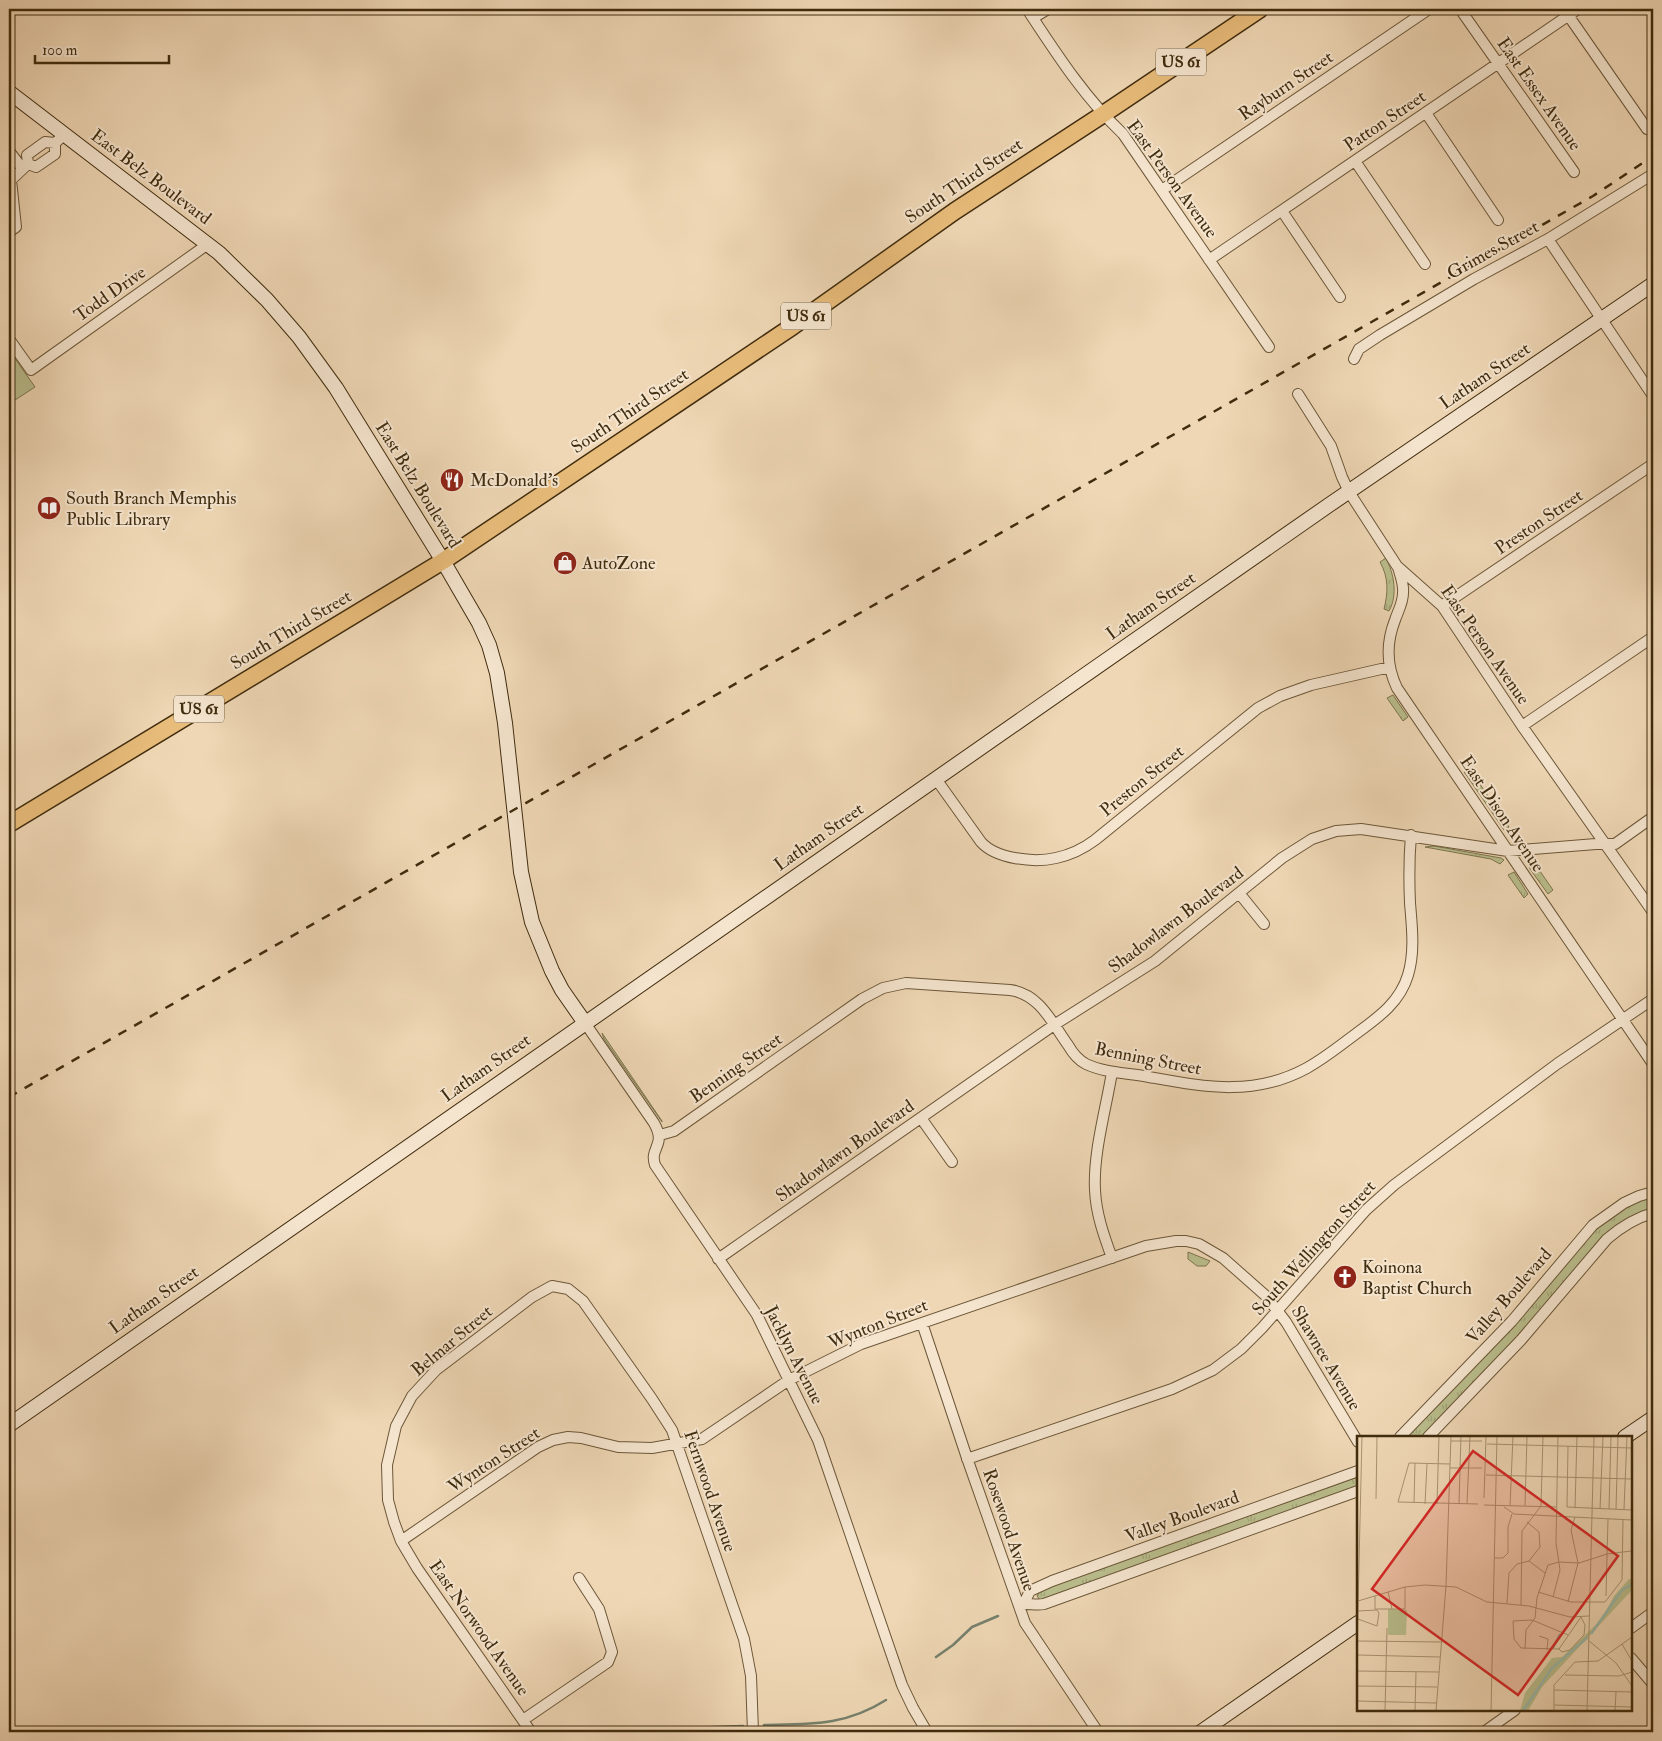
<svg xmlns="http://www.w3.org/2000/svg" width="1662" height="1741" font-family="'IM FELL Double Pica',serif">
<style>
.grass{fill:url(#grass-tufts);stroke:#7d754e}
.park{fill:#babe8d;stroke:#7d754e}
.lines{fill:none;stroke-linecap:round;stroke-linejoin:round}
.stream{stroke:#76816d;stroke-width:2.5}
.street-casing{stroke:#6c5738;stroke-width:12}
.secondary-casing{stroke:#402c0e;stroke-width:16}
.primary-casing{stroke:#402c0e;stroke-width:19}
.street{stroke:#f5e5cf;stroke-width:10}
.secondary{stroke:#f5e5cf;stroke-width:14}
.primary{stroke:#e8bc7a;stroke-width:16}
.rail{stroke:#402c0e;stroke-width:2.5;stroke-dasharray:9 9;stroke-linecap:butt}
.labels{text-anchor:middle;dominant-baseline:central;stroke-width:4;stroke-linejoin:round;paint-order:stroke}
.shield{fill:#f5e5cf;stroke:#766448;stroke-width:1}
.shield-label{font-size:16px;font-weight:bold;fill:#402c0e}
.street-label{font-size:18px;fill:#402c0e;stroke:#f5e5cf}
.poi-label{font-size:18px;fill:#402c0e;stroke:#f5e5cf;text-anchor:start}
.inset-river{fill:none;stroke:#9abaac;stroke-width:2.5}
.inset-road{fill:none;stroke:#a99372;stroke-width:1}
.view{fill:#d62828;fill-opacity:0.15;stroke:#d62828;stroke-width:2.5}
.inset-edge{fill:none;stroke:#402c0e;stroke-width:2.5}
</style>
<defs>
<pattern id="grass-tufts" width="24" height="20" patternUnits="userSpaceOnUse" patternTransform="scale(1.25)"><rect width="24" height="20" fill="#babe8d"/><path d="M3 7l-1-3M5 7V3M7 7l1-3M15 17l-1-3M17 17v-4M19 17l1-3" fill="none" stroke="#a1a378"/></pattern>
</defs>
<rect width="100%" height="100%" fill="#efd7b5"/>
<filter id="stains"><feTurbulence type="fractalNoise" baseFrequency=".004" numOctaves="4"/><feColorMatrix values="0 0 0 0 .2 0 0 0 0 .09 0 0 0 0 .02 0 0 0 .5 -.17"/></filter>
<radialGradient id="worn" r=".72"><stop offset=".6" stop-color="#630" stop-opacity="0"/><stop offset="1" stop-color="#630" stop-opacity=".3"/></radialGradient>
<path class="grass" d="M1386,558C1394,574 1398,595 1389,611L1384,609C1388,593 1389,578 1380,562Z
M1393,695L1408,717L1403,721L1387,698Z
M1469,768L1509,827L1504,830L1467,776L1464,772Z
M1434,846L1501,858L1504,860L1500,864L1491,859L1425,847Z
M1535,864L1553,890L1548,894L1530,869L1529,865Z
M1514,872L1528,894L1524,898L1508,875Z
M602,1033L662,1121V1122L604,1039Z
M1653,1196V1208L1640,1213L1603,1237L1514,1341L1422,1437H1406L1593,1230C1612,1215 1630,1203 1653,1196Z
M1188,1252L1210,1261L1206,1266H1197L1188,1259Z
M1355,1478L1358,1479V1486L1044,1600H1040L1037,1596L1040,1590Z"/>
<path class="park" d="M9,350L35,387L9,404Z"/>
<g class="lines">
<path class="stream" d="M936,1657L953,1645L972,1627L998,1616
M764,1725C810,1724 845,1726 886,1700
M613,1732L632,1730L743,1726"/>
<g class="street-casing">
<path id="street" d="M1027,9C1056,53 1084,97 1123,134L1269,347
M1460,9L1574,172
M1568,15L1647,129
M1033,18L1048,9
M1426,113L1498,220
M9,151L22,168
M1355,161L1425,264
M28,164L36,167L55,154V143L64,135
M28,164L27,155L45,142L55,143
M1162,190L1429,9
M1282,211L1340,297
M9,232L16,227L11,180L28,164
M1548,239L1653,396
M1209,260L1578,9
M9,339L31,370L208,244
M1354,359L1359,349L1380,335L1474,279L1548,239L1653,174
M1298,394L1331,446L1342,477L1349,492L1397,566L1442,606L1522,726L1653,912
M1398,567C1400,575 1404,584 1403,593C1403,603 1398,611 1395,620C1386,643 1386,665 1397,688L1653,1064
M1442,606L1653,464
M1522,726L1653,637
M936,779L981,842C996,859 1034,863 1056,858C1070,855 1083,849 1095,840L1258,708L1280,696L1311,685L1390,667
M1239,893L1264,924
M585,1023L654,1123C667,1146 649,1147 655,1165L757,1315L818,1440L902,1685L913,1708L927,1732
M921,1118L952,1162
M660,1135L674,1131L862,999L883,988L906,983L1010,990C1040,994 1052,1023 1068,1045C1072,1052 1078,1060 1086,1064C1105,1073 1128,1073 1149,1077C1205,1087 1254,1097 1307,1068C1325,1058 1341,1045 1357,1033C1379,1017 1400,1002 1408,975C1415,952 1412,927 1410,903C1409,880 1409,858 1411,835
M1112,1258C1104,1236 1096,1214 1095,1190C1093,1153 1106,1109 1112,1072
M718,1259L1054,1025L1155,961L1282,858L1312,839L1336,831L1361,829L1508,851L1596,844H1615L1653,817
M922,1323L967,1458L1025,1623L1098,1732
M1400,1437L1512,1321L1593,1225L1624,1203L1639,1196L1653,1192
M1428,1437L1521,1340L1607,1239C1621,1227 1635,1218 1653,1213
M967,1459L1172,1389L1213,1370L1241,1349L1262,1328L1366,1210L1394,1185L1557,1064L1653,999
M401,1541L538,1447L553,1440L568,1437L581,1438L618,1447L652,1448L702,1439L789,1380L861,1344L1146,1246L1176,1241H1186L1199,1244L1223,1258L1266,1296L1286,1322L1358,1442
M1024,1603L1030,1591L1052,1581L1358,1471
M1019,1605C1026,1602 1035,1606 1044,1604L1358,1491
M1631,1628L1653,1612
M1631,1658L1653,1684
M523,1720L608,1662L612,1652L599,1609L579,1578
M531,1732L417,1568L401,1541L394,1522L388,1500L387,1465L396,1426L412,1396L436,1370L532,1297L552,1286L568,1289L583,1301L652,1399L672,1430L744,1639L751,1676L753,1732
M1484,1732L1515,1710"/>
</g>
<g class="secondary-casing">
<path id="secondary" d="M9,92L219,253L267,300L299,337L336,388L443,561L479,623L489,645L497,673L505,723L521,872L532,922L552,971L562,990L585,1023
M9,1425L1329,505L1653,284
M1625,1437L1653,1418
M1201,1732L1358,1623"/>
</g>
<g class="primary-casing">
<path id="primary" d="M9,824L443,561L793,326L955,211L1102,115L1260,9"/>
</g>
<use href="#street" class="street"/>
<use href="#secondary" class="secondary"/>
<use href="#primary" class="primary"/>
<path class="rail" d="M9,1097L1593,196L1653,156"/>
</g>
<defs>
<g id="restaurant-disc" transform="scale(1.25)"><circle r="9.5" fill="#8f2418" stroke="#f5e5cf"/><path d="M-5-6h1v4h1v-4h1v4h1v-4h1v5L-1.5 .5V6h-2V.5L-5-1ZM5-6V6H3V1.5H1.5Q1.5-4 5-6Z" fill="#fff"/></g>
<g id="library-disc" transform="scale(1.25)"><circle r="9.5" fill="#8f2418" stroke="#f5e5cf"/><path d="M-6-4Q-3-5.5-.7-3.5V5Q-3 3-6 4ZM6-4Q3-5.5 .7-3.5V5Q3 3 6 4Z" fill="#fff"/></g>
<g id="shop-disc" transform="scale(1.25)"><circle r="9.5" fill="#8f2418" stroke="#f5e5cf"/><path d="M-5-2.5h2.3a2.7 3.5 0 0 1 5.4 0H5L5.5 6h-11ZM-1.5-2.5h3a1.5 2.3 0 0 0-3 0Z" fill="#fff"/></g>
<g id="church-disc" transform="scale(1.25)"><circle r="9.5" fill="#8f2418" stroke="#f5e5cf"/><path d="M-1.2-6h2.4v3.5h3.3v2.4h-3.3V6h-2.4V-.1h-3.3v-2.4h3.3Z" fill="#fff"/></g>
</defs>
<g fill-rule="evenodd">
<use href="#restaurant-disc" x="452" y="480"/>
<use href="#library-disc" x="49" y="508"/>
<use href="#shop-disc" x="565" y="563"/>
<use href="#church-disc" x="1345" y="1277"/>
</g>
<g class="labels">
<g class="shield">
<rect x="1156" y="48.5" width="50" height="27" rx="4"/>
<rect x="781" y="302.5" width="50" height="27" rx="4"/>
<rect x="174" y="695.5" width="50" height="27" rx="4"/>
</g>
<g class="shield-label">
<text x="1181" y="62">US 61</text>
<text x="806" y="316">US 61</text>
<text x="199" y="709">US 61</text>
</g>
<g class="street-label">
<text transform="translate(1286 86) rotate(-34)">Rayburn Street</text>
<text transform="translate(1539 94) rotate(55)">East Essex Avenue</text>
<text transform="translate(1385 121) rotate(-34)">Patton Street</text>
<text transform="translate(151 177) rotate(37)">East Belz Boulevard</text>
<text transform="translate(1172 179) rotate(54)">East Person Avenue</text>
<text transform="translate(964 181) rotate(-34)">South Third Street</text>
<text transform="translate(1493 250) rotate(-29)">Grimes Street</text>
<text transform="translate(110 294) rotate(-35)">Todd Drive</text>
<text transform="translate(1485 376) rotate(-34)">Latham Street</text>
<text transform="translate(630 411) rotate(-34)">South Third Street</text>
<text transform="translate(418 485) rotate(58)">East Belz Boulevard</text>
<text transform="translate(1539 522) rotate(-34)">Preston Street</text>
<text transform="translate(1151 606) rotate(-35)">Latham Street</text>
<text transform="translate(291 630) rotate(-31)">South Third Street</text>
<text transform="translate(1485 645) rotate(55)">East Person Avenue</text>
<text transform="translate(1142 781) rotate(-39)">Preston Street</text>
<text transform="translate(1502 814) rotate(56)">East Dison Avenue</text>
<text transform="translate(819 837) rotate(-35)">Latham Street</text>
<text transform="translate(1176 920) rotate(-37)">Shadowlawn Boulevard</text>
<text transform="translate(1148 1059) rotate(11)">Benning Street</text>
<text transform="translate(486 1068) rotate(-35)">Latham Street</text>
<text transform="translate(736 1068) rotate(-35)">Benning Street</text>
<text transform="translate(845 1151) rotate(-35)">Shadowlawn Boulevard</text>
<text transform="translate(1314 1248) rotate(-48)">South Wellington Street</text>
<text transform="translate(1509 1296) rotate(-49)">Valley Boulevard</text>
<text transform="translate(154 1300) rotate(-35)">Latham Street</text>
<text transform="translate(878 1324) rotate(-22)">Wynton Street</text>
<text transform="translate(452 1341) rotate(-40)">Belmar Street</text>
<text transform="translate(794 1355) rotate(63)">Jacklyn Avenue</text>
<text transform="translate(1326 1358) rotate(59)">Shawnee Avenue</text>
<text transform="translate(494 1460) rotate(-33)">Wynton Street</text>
<text transform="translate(710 1491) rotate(71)">Fernwood Avenue</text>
<text transform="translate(1182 1517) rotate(-20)">Valley Boulevard</text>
<text transform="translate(1009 1530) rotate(71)">Rosewood Avenue</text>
<text transform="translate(479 1628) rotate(55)">East Norwood Avenue</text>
</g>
<g class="poi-label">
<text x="470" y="480">McDonald's</text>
<text x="66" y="498">South Branch Memphis<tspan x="66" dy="21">Public Library</tspan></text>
<text x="582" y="563">AutoZone</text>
<text x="1362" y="1267">Koinona<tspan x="1362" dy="21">Baptist Church</tspan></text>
</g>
</g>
<g transform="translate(1357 1436)">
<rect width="275" height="275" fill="#efd7b5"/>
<path d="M272,143H275V154L185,251L171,275H163L168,257L195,222L205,221L244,184L257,160Z" fill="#babe8d"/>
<path d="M31,173L50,174L49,199H31Z" fill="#babe8d"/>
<path class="inset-river" d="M234,198L265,154L275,148M196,212L203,198M166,275L195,232L231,201"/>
<path class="inset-road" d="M94,5H125M130,8L275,12M211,10L210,71L275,74M93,28L52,27L41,66L121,68M93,32H125M129,39L275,43M127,62L129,0M19,63L20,0M57,67L58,27M68,68L70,28M80,68L82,0M102,68L104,0M110,68L113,0M127,69L199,71M153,70L156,0M168,70L170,0M147,71L157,78L275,84M218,72L220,0M243,73L246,0M252,73L254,0M259,73L261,0M267,73L270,0M137,122H146L151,117V91L155,78M172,125L188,137M31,156L35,173M181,156L214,166H248L265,144L266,84M18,160V173H48V151M249,160L251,83M196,161L203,134L199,107L201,0M1,165L48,151L68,149L99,151L130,166L172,170L213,181L232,180M211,166L221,127L214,94L218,81M150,167L152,137L160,128L172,125L183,111L182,96L170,86M164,169L165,95L184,70L186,0M1,175L20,174L22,177L20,190L1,183M224,181L228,189L227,199L213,214L205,216L202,213ZM182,200L191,203L190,214M1,205L84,206M232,205L259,227L275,250M265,208L275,225M0,213L5,0M168,213L169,194L178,182L180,162L191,129L202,126L222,127L250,118L274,115M202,213L164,212L157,203L156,185L175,184L211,199M0,219L83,221M0,235L82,236M208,239L262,240L275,236M0,250L80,251M197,254L275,256M0,265L79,267M197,269L275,271M28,275L30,192M58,275L59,236M79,275L89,150L94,0M134,275L140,0M197,275V249L218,226L241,225L275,201M230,275L237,0M258,275L259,256"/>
<path class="view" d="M116,15L261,120L161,259L15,153Z"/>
<rect width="275" height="275" class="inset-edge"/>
</g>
<rect width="1662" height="1741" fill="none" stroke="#efd7b5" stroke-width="30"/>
<rect x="10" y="10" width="1642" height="1721" fill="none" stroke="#402c0e" stroke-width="2.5"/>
<rect x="15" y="15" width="1632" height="1711" fill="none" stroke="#402c0e"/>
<path d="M35 55v8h134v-8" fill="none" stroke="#402c0e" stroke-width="2.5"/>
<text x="42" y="55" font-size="15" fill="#402c0e" stroke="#f5e5cf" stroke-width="4" paint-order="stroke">100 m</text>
<rect width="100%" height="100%" filter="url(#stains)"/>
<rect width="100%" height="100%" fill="url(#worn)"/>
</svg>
